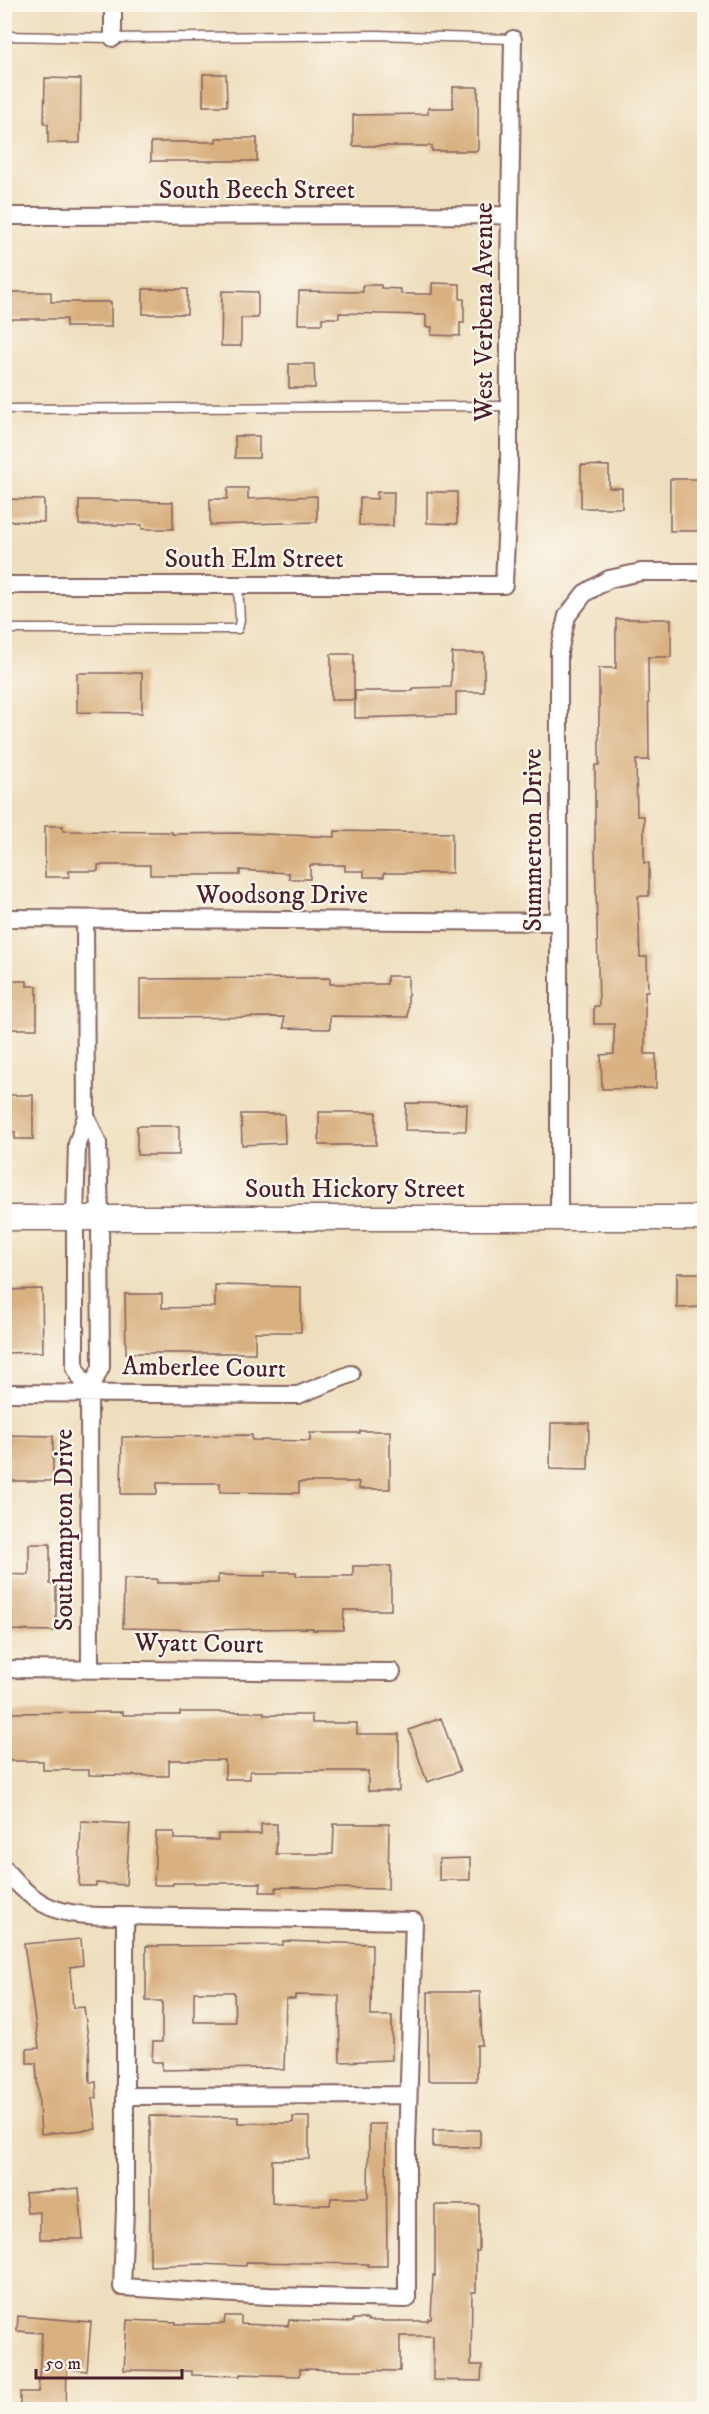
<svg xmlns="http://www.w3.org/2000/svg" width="709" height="2414" font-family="'IM FELL DW Pica',serif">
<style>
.building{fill:#d9b181;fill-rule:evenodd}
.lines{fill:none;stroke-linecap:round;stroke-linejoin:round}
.lane-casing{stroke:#84625e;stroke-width:11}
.street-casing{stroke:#84625e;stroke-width:20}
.secondary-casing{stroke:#84625e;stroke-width:27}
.lane{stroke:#fff;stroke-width:8}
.street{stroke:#fff;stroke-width:16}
.secondary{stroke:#fff;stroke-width:24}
.labels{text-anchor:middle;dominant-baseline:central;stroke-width:4.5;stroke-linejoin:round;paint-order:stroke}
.street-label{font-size:26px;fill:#4a1f2b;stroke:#fbf7ec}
</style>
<rect width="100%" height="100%" fill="#fbf7ec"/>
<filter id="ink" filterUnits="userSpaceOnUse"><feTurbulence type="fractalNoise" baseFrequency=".0167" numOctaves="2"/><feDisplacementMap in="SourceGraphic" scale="12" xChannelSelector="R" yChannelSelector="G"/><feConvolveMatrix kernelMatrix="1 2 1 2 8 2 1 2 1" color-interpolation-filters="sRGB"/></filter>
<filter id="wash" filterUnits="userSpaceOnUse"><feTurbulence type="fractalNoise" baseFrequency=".008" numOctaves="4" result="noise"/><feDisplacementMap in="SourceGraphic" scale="24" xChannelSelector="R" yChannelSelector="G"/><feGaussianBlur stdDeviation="1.35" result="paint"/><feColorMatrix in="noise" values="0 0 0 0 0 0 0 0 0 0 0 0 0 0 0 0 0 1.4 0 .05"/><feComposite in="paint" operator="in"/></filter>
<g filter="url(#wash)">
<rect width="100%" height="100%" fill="#efdebd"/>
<g id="blocks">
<path class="building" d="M203,74H226L227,106H203Z
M45,78L81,79L80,143H48V124H44Z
M453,87H478V151H432V146H353V115L428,114V108H453Z
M216,138H257V161H151V142H216Z
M432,283L460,284V299H464V323H460V336L431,335L432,327H426V315L339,313V318H322V324H298L299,291L363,292V285H381V288L401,289V294H432Z
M143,289H187V314H143Z
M222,291L258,292V318H241V346H221Z
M4,292H51V302H111V327H66V319H4Z
M289,364H314L315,388H289Z
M235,436H259V458H235Z
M581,465L609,466V488H622V508H581Z
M670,479H705V531H670Z
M228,488H248V499L317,496V522L210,525V499H227Z
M377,492H394L393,526L359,525L360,498L377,499Z
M427,492H457V524L427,523Z
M4,499L44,500V522L4,521Z
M79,500L173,502V529H142V525H79Z
M616,619H671V657H648L649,760H636L637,816H644V863H649V896H638L640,957H647L648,991H645V1054H656V1088L602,1089L601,1055L614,1054V1024H594V1006H599L595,849V765H599V668H616Z
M452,653H484V692H456V715L355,718V691H413V688L451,687Z
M331,654H354V700H331Z
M77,673H142V713L77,712Z
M45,826H63V831L172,832V834L239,833L335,837V831L452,833V873H384V877H364V871H345V865H310V879H289V873L240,870V875H150V865H98V871H69V877H45Z
M387,976H408V1017L330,1016V1029L284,1028V1017L140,1018V979L330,978V984H387Z
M4,981H27V986H37V1029H4Z
M4,1095H33V1139H15V1132H4Z
M406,1103L467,1104L466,1131L405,1130Z
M319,1112H376V1145H319Z
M241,1114H284L285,1143L242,1145Z
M137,1126H179V1155H137Z
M677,1273H705V1307L677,1308Z
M215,1285L301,1287V1332H255V1353H126L125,1294H162V1308L215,1307Z
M42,1289L43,1352L5,1353L4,1290Z
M551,1423H589L588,1470L550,1469Z
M360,1431H390V1489H359V1482H299V1493L220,1492V1483H157V1494H121L122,1437L252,1435V1440L310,1441V1433H360Z
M4,1435L53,1436V1481H4Z
M29,1544H50V1584H56V1631L4,1630V1574L29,1575Z
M353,1566H391V1610H344L343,1630H313V1628L206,1630L123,1628L124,1579H157V1583H218V1575L265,1576V1572H296V1576H353Z
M123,1712V1715H180V1712H264V1715H312V1723H357V1734H399V1791H368V1771H250V1779H225V1760H169V1776L89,1775V1770H43V1761H4V1713Z
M441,1718L460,1771L427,1782L409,1730Z
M81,1821L130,1824L126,1885L96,1883V1886H79Z
M261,1824H277L276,1854H333L334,1824H389L388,1889L276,1887V1892H260L261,1883H173V1885H154L156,1832H174V1839L218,1840V1834H261Z
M470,1858V1880H439V1859Z
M81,1939L83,1965L70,1967L73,2008L84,2007L89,2045L90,2083L96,2082L97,2098H92L96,2129L41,2134L36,2063H27V2049L39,2048L24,1944Z
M283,1941L372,1944L371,2016H392V2060L340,2062L339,1996L295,1995V1999H286L284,2070L267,2068L162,2070V2062H152L153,2042H162V2001H146V1946L283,1945ZM194,1992H234L235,2022H194Z
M428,1992H480L482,2045H477V2081H428Z
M150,2116L238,2117V2123H293V2117H309V2159L272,2160V2203L280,2204L330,2205L331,2198H368L369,2124H386L387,2266H368V2264L246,2262V2266L200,2264L150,2266Z
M433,2130H480V2147H433Z
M79,2188L83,2239H40V2212L27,2213L25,2193Z
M435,2205H479V2251H476V2292H472L471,2365H482L481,2381L433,2380V2336H400V2371L300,2369V2376L240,2374V2376L192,2375V2371L124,2370L127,2320L176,2322V2324H224L225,2316H241V2324L288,2326L289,2320L353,2322V2319H368V2321H428V2319H431L433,2275L435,2276Z
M18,2316L91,2322L87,2371L67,2369L66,2409H20V2392H38L42,2333L17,2331Z"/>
</g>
</g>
<g filter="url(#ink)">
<use href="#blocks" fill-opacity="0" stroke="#84625e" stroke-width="1.5"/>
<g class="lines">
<g class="lane-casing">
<path id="lane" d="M4,36L113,38L376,35L513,39
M4,409L509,406
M4,629H238L240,620L238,585"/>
</g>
<g class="street-casing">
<path id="street" d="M113,4V38
M4,216L510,215
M4,585H504L509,469V267L513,39
M4,918L558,922
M85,919L86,1116
M86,1116L98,1143L100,1218L101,1367L89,1392L75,1368V1218L77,1144Z
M559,1218V652L567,616L585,593L609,579L641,572H704
M89,1392L90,1668
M4,1393L298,1395L351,1374
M4,1669L392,1672
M4,1868C40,1915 69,1916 125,1916L414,1921L407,2145V2299L269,2296L122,2287L125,2209V1916
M125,2096L408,2095"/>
</g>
<g class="secondary-casing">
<path id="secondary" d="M4,1218H704"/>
</g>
<use href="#lane" class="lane"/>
<use href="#street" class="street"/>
<use href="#secondary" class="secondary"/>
</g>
</g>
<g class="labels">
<g class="street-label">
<text x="257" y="190">South Beech Street</text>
<text transform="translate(484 312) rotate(-90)">West Verbena Avenue</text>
<text x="254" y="559">South Elm Street</text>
<text transform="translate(533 840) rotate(-90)">Summerton Drive</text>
<text x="282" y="895">Woodsong Drive</text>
<text x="355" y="1189">South Hickory Street</text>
<text transform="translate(204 1368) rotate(1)">Amberlee Court</text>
<text transform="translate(64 1530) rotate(-90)">Southampton Drive</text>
<text transform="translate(199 1644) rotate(1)">Wyatt Court</text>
</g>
</g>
<rect width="709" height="2414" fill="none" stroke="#fbf7ec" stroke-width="24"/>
<path d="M36 2369v9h146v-9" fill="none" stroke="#4a1f2b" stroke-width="3"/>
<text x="45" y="2369" font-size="18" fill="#4a1f2b" stroke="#fbf7ec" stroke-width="4.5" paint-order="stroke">50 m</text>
</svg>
